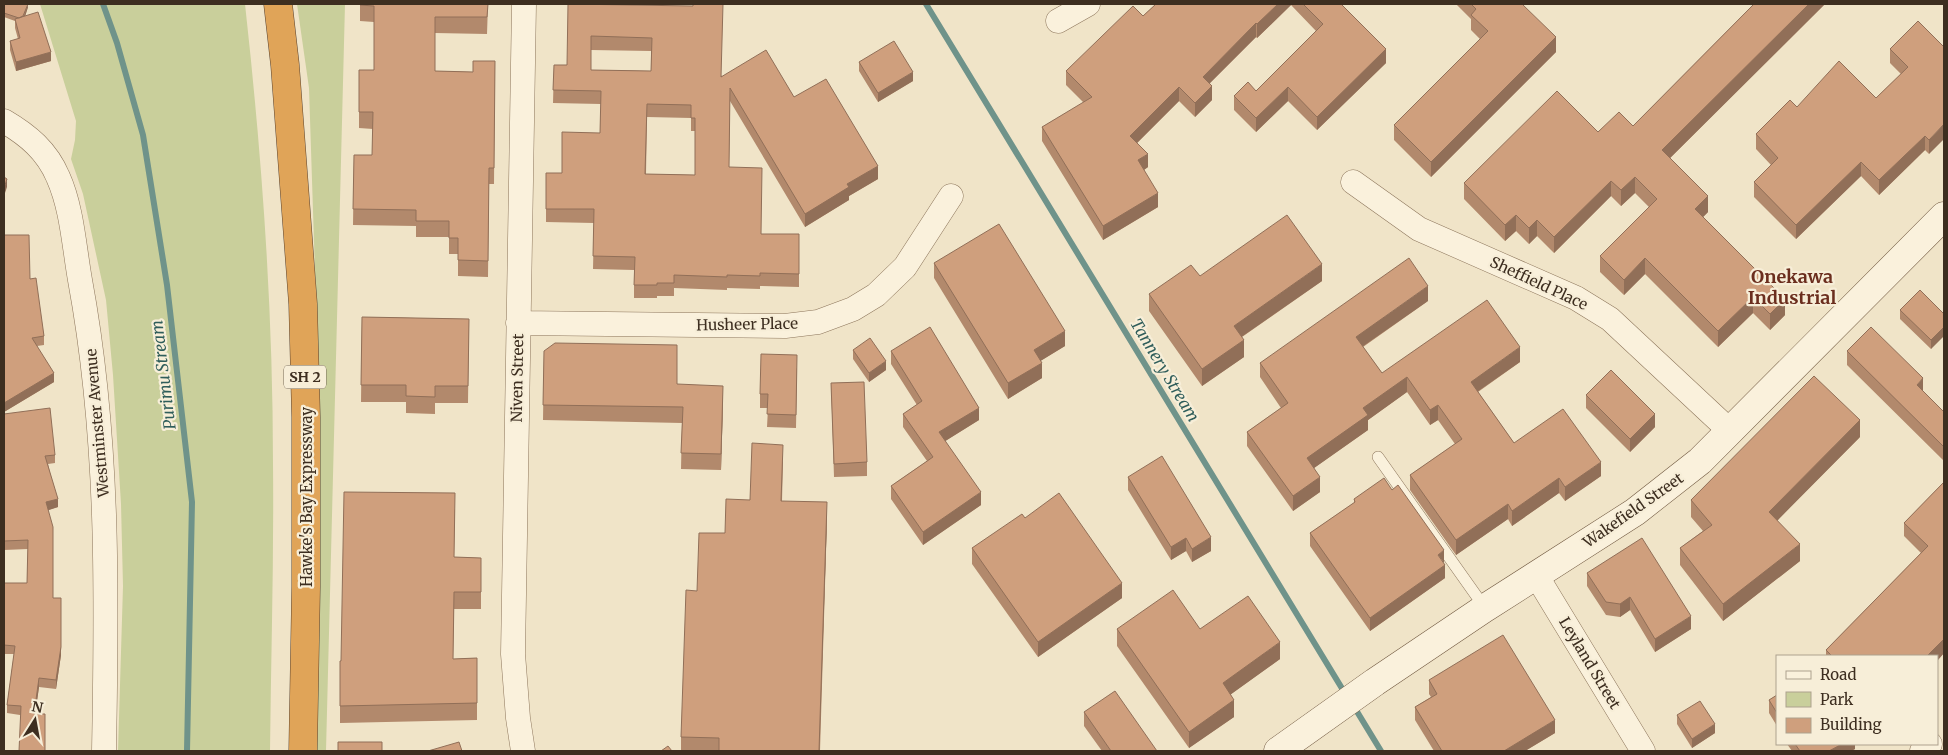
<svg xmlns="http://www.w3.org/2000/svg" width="1948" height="755" font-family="Merriweather,serif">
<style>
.green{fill:#c9cf9b}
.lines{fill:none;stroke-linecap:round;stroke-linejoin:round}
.stream{stroke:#6f938a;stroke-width:6}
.lane-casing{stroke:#8d765c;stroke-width:12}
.street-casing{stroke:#8d765c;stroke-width:25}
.secondary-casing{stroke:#6f573f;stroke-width:29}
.highway-casing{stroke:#5b4430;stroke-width:29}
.lane{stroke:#faf1dc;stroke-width:11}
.street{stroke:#faf1dc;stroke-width:24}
.secondary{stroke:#faf1dc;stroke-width:28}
.highway{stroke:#e0a458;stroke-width:28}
.wall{fill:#b2896c;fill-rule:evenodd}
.shaded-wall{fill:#916f58}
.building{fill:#cf9f7d;stroke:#916f58;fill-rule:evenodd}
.labels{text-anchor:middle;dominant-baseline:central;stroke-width:4.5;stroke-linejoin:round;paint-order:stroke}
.shield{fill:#f7eed8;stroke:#756857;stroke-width:1}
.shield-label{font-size:14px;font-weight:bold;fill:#3d2e20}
.street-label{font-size:15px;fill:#3d2e20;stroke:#f7eed8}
.water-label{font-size:16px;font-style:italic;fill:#2f5d5a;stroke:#f7eed8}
.quarter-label{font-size:18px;font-weight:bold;fill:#6b2e1e;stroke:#f7eed8}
</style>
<rect width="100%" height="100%" fill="#f0e4c8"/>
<path class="green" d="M40,4H245C262,157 273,310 273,464C274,560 271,656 270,751H118L123,586L121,504L113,375L106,300L83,194L71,159L75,140L76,121Z
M297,4H345L326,751H315L320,425L309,88Z"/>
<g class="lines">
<path class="stream" d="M103,4L117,43L143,135L167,285L192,502L187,751
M926,4L1346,695
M1353,705L1381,751"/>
<g class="lane-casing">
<path id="lane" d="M1378,457L1485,608"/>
</g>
<g class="street-casing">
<path id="street" d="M1058,21L1088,4
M4,121C28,135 47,151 58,177C72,208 74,246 80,280C109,437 107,592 104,751
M1353,182L1419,229L1576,298L1610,319L1730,431
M518,323L785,326L818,322L853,309L876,295L905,267L951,196
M1536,575L1643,751
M523,751L518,718L513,654L524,4
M1922,751L1930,744"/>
</g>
<g class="secondary-casing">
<path id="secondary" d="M1278,751L1375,682L1485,608L1635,512L1700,461L1944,216"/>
</g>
<g class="highway-casing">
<path id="highway" d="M278,4L285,65L303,304L306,417V587L303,751"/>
</g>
<use href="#lane" class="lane"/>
<use href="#street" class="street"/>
<use href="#secondary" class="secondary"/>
<use href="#highway" class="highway"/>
</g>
<path class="wall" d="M4,4L28,7L25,16L51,61L16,71L10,50V41L18,39L15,28V21L4,17Z
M360,4H488L487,34L435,33V71L473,72L495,61L494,184H489L488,277L458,276V254H449V237H416V226L353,225L354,155H372L373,129L359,128V70H374V22L360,21Z
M597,4L722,76L794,97L878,179L849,196V200L805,227L730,101L729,167L761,234H799V287L760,286V289L727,288V290L674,288V296H657V298H634V270L593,269L594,223L546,222V173H562L600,133L601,104L553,103L554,65H567ZM591,50L651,51V71L591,70ZM647,117L691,118V131H695V175L646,174Z
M1156,4H1341L1386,63L1317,130L1288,101L1256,132L1234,110V96L1256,91L1316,31L1291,5L1257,38L1256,37L1210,83L1212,100L1195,117L1179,101L1137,143L1148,167L1144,170L1158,207L1103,240L1042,141V127L1084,103L1066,85V71L1143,16Z
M1456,4H1522L1556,52L1431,177L1394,140V125L1480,39L1471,30V19Z
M1754,4H1825L1670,158L1708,212L1703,217L1785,315L1770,330L1753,313L1718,347L1645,274L1624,295L1600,272V256L1649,207L1635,193L1621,206L1611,196L1554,253L1537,236L1529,244L1516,231L1505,241L1464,199V183L1598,132L1633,126Z
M1944,47L1929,154L1925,150L1879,195L1861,176L1796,239L1754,197V182L1771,165L1756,149V134L1797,107L1876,98L1901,74L1890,63V49Z
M859,62L913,81L878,102L859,71Z
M4,235L30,279L44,336V345L37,346L54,382L4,412Z
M934,263L1065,346L1040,361L1042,378L1008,399L934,278Z
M1200,276L1322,281L1242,337L1244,357L1202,386L1149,311V294Z
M1428,301L1363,347L1382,373L1520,362L1478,392L1514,443L1601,476L1565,501L1559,493L1512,526L1508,519L1456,555L1410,490V475L1455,444L1438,420L1430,425L1407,392L1368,420V430L1314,468L1320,492L1293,511L1247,446V432L1281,408L1260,377V363Z
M1900,310L1944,314L1931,349L1900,319Z
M362,317L469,319L468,403H435V414L406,413V402H361Z
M853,350L886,370L869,382L853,359Z
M544,351L677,384L723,402L721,470L681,469L682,423L543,420Z
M891,351L979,420L945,441L981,505L923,545L891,499V486L927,461L903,427V414L917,405L891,364Z
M1847,351L1923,391L1944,412V461L1847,365Z
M797,368L796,428L767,427L768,408H760V394Z
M831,383L867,462V476L834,477Z
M1586,395L1655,427L1630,452L1586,408Z
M4,414L55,455V463L48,464L58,507L48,510L53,598L61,655L56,689L39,687L35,714L20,715L7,713V705L14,654H4V583H27L28,549L4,550Z
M1860,437L1777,520L1800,561L1723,621L1680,565V548L1703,531L1691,517V500Z
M783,461L782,501L827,519L820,751H681V737L697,591L725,533L750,500Z
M1128,477L1211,551L1192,562L1186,551L1171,560L1128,490Z
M1944,482V653L1937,661V656H1826V650L1921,553L1904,536V523Z
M1392,490L1444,564L1445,578L1370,631L1310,546V533L1354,503V499Z
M455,509L454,557L481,558V609H454L453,659L477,658V720L340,723V678L341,661Z
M1025,518L1122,598L1038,657L972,564V548Z
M1587,573L1691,629L1655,652L1630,610L1620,617L1606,615L1587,586Z
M1117,629H1200L1280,659L1231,694L1234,717L1189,748L1117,646Z
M1429,680L1555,733L1525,751H1434L1415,720V707L1431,697L1429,694Z
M1777,695V726L1769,713V700Z
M1084,712L1157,751H1102L1084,726Z
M1677,715L1715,733L1692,748L1677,724Z
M1787,744H1855V749L1851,751H1792Z"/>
<path class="shaded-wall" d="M28,4V7L23,23V19Z
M1278,4H1291V5L1257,38V24Z
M1809,4H1825L1662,166V150Z
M1256,23V37L1203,90V77Z
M1556,37V52L1431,177V162Z
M1386,49V63L1317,130V117Z
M51,52V61L16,71V62Z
M913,72V81L878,102V93Z
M1212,86V100L1195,117V103Z
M1179,87V101L1130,150V136Z
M1288,87V101L1256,132V118Z
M1944,124V139L1929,154V140Z
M1925,136V150L1879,195V180Z
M1148,154V167L1138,174V160Z
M1861,162V176L1796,239V225Z
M878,166V179L849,196V200L805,227V214L847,184Z
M1635,177V193L1621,206V190Z
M7,179V187L4,196V188Z
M1611,181V196L1554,253V237Z
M1158,193V207L1103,240V226Z
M1708,196V212L1695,225V209Z
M1516,215V231L1505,241V225Z
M1537,220V236L1529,244V228Z
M1645,258V274L1624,295V280Z
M1322,264V281L1234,342V326Z
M1428,286V301L1356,351V337Z
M1753,297V313L1718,347V331Z
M1785,299V315L1770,330V314Z
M1944,327V336L1931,349V340Z
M1065,331V346L1034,365V350Z
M1244,340V357L1202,386V369Z
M1520,347V362L1471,396V382Z
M886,361V370L869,382V373Z
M1042,363V378L1008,399V383Z
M54,373V382L4,412V403Z
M1407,377V392L1368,420V430L1307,473V458L1363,408Z
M1923,378V392L1917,385Z
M723,386V402L721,470V454Z
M1438,405V420L1430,425V410Z
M979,408V420L939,445V432Z
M1655,414V427L1630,452V439Z
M1860,420V437L1769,529V512Z
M1601,462V476L1565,501V487Z
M1320,477V492L1293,511V496Z
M1559,478V493L1512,526V511Z
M981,492V505L923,545V532Z
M58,499V507L46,511V502Z
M827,502V519L819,751Z
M1508,504V519L1456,555V540Z
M1211,537V551L1192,562V549Z
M1186,538V551L1171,560V547Z
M1800,544V561L1723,621V604Z
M1444,550V563L1438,555Z
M1445,565V578L1370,631V618Z
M1122,583V598L1038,657V642Z
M1630,597V610L1620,617V604Z
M61,606V655L56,689V680Z
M1691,616V629L1655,652V639Z
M1944,639V653L1937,661V656H1927Z
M1280,642V659L1223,700V683Z
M39,678V687L34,723V714Z
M1234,700V717L1189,748V732Z
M1555,720V733L1525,751H1504Z
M1715,724V733L1692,748V739Z
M1842,744H1855V749L1851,751H1829Z"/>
<path class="building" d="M4,4H28L23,16L19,18L4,13Z
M360,4H488L487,17H435V71L473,72V61H495L494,168H489L488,261L458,260V238H449V221H416V210L353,209L354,155H372L373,112H359V70H374V6L360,5Z
M568,4L693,6V4H723L721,77L766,50L794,97L826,79L878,166L847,184L849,187L805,214L730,88L729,167L762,168L761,234H799V274L760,273V276L727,275V277L674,275V283H657V285H634L635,257L593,256L594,209H546V173H562V132L600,133L601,91L553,90L554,65H567ZM591,36L652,38L651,71L591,70ZM647,104L691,105V118H695V175L645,174Z
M1156,4H1278L1257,24L1256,23L1203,77L1212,86L1195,103L1179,87L1130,136L1148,154L1138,160L1158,193L1103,226L1042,127L1092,97L1066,71L1133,6L1143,16Z
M1303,4H1341L1386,49L1317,117L1288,87L1256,118L1234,96L1248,82L1256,91L1323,24Z
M1471,4H1522L1556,37L1431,162L1394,125L1488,31L1471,15L1476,9Z
M1754,4H1809L1662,150L1708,196L1695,209L1785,299L1770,314L1753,297L1718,331L1645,258L1624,280L1600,256L1657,199L1635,177L1621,190L1611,181L1554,237L1537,220L1529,228L1516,215L1505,225L1464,183L1557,91L1598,132L1619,112L1633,126Z
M38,12L51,52L16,62L10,41L20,38L15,19Z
M1918,21L1944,47V124L1929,140L1925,136L1879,180L1861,162L1796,225L1754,182L1778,158L1756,134L1790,100L1797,107L1839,61L1876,98L1908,67L1890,49Z
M894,41L913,72L878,93L859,62Z
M4,177L7,179L4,188Z
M1287,215L1322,264L1234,326L1244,340L1202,369L1149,294L1191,265L1200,276Z
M999,224L1065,331L1034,350L1042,363L1008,383L934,263Z
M4,235H29L30,279L36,278L44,336L32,338L54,373L4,403Z
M1409,258L1428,286L1356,337L1382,373L1487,300L1520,347L1471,382L1514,443L1563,409L1601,462L1565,487L1559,478L1512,511L1508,504L1456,540L1410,475L1462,439L1438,405L1430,410L1407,377L1363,408L1368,415L1307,458L1320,477L1293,496L1247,432L1288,403L1260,363Z
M1920,290L1944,314V327L1931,340L1900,310Z
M362,317L469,319L468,386H435V397L406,396V385H361Z
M930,327L979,408L939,432L981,492L923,532L891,486L933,457L903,414L922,401L891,351Z
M1871,327L1923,378L1917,385L1944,412V447L1847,351Z
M870,338L886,361L869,373L853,350Z
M555,343L677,345V384L723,386L721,454L681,453L683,407L543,405L544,351Z
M761,354L797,355L796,415L767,414L768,394H760Z
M1611,370L1655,414L1630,439L1586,395Z
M1814,376L1860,420L1769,512L1800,544L1723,604L1680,548L1712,525L1691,500Z
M864,382L867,462L834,464L831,383Z
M50,408L55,455L45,456L58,499L46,502L53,527V598H61V647L56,680L39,678L34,714H45V751H19L21,706L7,705L15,646L4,645V583H27L28,540L4,541V414Z
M752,443L783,445L781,501L827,502L819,751H719V738L681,737L686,590L697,591L699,533H725L726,499L750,500Z
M1162,456L1211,537L1192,549L1186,538L1171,547L1128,477Z
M1384,478L1392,490L1398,485L1444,550L1438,555L1445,565L1370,618L1310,533L1355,502L1354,499Z
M1944,482V639L1927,656H1832L1826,650L1928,546L1904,523Z
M344,492L455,493L454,557L481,558V592H454L453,659L477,658V703L340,706V661H341Z
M1059,493L1122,583L1038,642L972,548L1022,514L1025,518Z
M1642,538L1691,616L1655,639L1630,597L1620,604L1606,602L1587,573Z
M1173,590L1200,629L1248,596L1280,642L1223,683L1234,700L1189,732L1117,629Z
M1503,635L1555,720L1504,751H1442L1415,707L1437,694L1429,680Z
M1115,691L1157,751H1111L1084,712Z
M1777,695V713L1769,700Z
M1700,701L1715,724L1692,739L1677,715Z
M338,742H382V751H338Z
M459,742L462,751H428Z
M1795,744H1842L1829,751H1800Z
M668,746L672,751H661Z"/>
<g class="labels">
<rect class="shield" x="284" y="365.5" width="42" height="23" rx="4"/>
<g class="shield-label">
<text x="305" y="377">SH 2</text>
</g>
<g class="street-label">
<text transform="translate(1539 283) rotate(25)">Sheffield Place</text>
<text transform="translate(747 324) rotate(-1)">Husheer Place</text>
<text transform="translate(517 378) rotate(-89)">Niven Street</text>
<text transform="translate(97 423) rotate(-95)">Westminster Avenue</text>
<text transform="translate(306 497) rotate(-90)">Hawke's Bay Expressway</text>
<text transform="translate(1633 510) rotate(-35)">Wakefield Street</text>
<text transform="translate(1590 663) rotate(59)">Leyland Street</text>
</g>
<g class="water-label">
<text transform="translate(1165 370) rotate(59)">Tannery Stream</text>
<text transform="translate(163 375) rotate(-97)">Purimu Stream</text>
</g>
<g class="quarter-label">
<text x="1792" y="276">Onekawa<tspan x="1792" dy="21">Industrial</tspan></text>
</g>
</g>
<rect width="1948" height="755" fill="none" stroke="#3d2e20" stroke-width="10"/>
<rect x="1776" y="655" width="162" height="90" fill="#f7eed8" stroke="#ada18e"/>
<rect x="1786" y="671" width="25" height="8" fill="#faf1dc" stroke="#ada18e"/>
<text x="1820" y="680" font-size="15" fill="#3d2e20">Road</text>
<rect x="1786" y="692" width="25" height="15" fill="#c9cf9b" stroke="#ada18e"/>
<text x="1820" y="705" font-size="15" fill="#3d2e20">Park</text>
<rect x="1786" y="718" width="25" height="15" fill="#cf9f7d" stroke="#ada18e"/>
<text x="1820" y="730" font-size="15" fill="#3d2e20">Building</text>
<g transform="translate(35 720) rotate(11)" stroke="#f7eed8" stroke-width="4" paint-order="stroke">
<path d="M0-4L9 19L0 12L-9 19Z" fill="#3d2e20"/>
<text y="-8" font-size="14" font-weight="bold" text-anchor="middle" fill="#3d2e20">N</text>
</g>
</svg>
